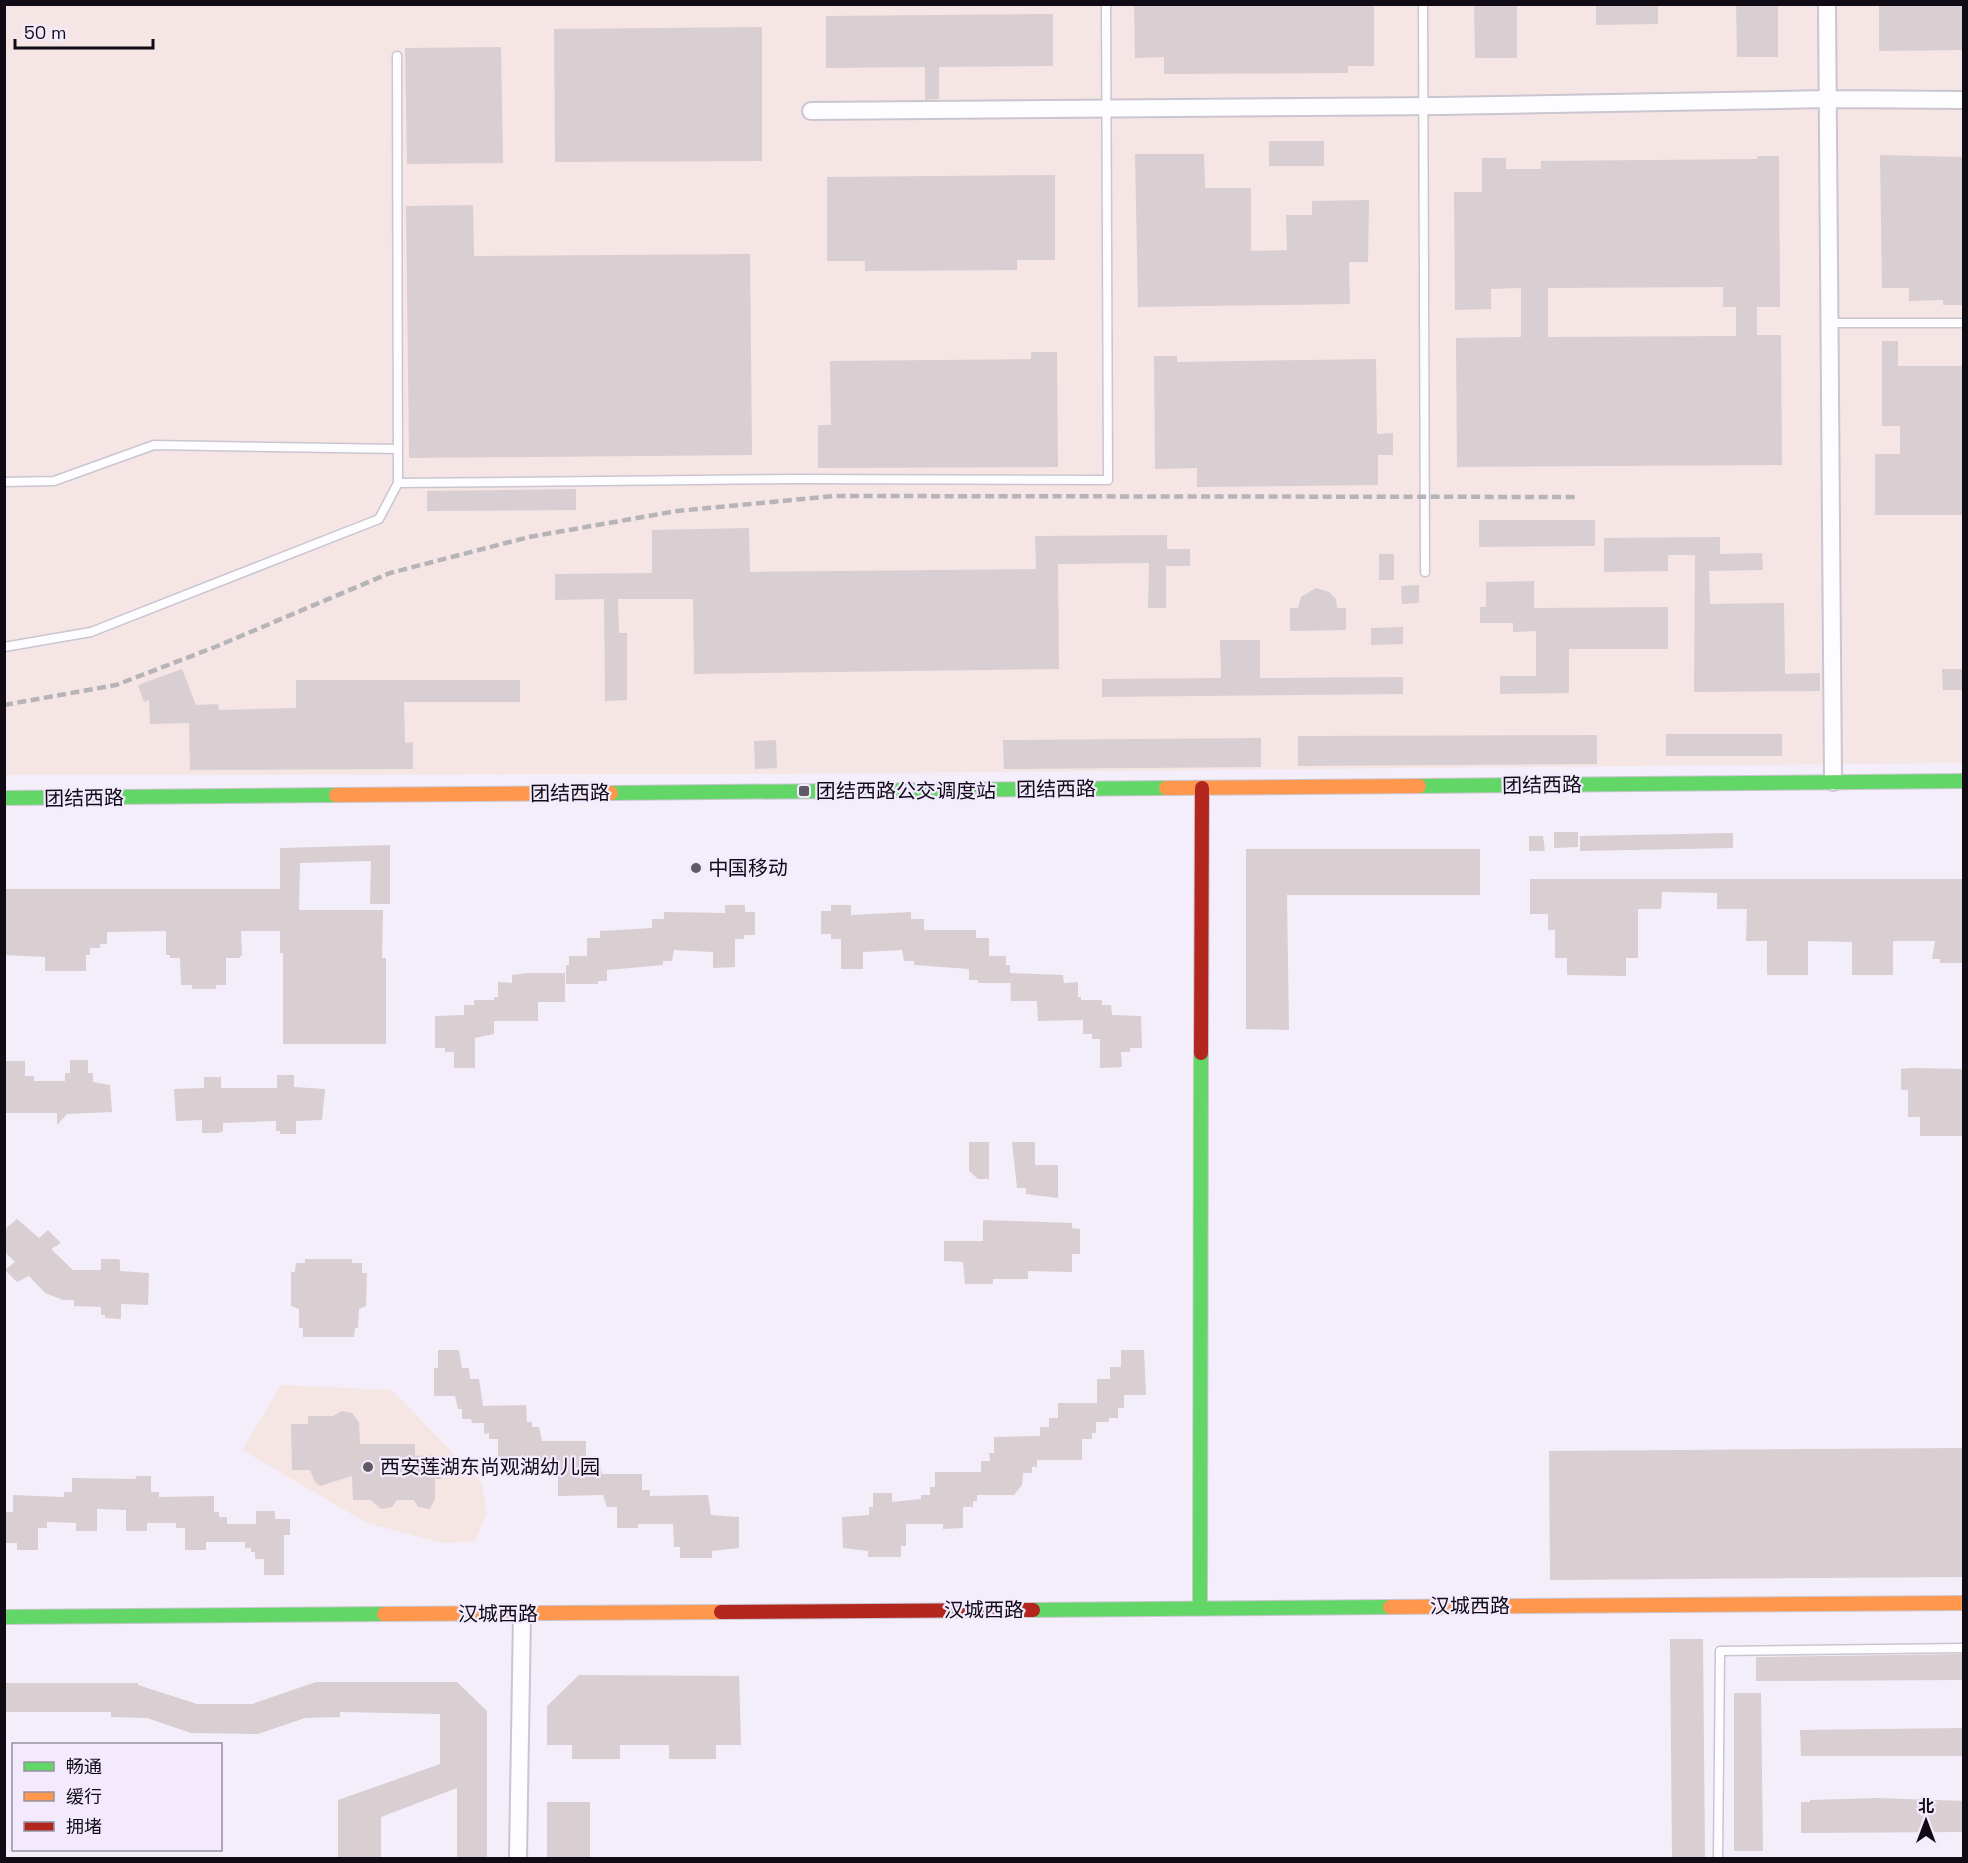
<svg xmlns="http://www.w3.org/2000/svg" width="1968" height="1863" font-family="'Space Grotesk','Noto Sans SC',sans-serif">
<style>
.industrial{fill:#f5e6e5}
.education{fill:#f5e6e4}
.building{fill:#d9ced1;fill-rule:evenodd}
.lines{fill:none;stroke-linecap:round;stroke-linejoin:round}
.lane-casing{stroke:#cac5d0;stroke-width:11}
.street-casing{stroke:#cac5d0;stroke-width:20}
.fast-casing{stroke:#cac5d0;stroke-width:16}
.slow-casing{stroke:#cac5d0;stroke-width:16}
.jam-casing{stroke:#cac5d0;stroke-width:16}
.lane{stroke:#fdfcfe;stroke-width:8}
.street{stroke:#fdfcfe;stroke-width:16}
.fast{stroke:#63d668;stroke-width:14}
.slow{stroke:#ff974d;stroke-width:14}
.jam{stroke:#b3261e;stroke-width:14}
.rail{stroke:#b6b4b8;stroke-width:4.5;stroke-dasharray:9 4.5;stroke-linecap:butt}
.poi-dot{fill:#5f5a65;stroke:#f3eafd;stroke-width:2}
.labels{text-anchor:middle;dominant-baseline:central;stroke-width:4.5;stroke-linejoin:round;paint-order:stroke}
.street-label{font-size:20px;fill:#100b15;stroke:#f3eafd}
.poi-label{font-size:20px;fill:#100b15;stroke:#f3eafd;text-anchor:start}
</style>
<rect width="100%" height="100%" fill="#f3eef9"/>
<path class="industrial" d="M4,5H1963V763L785,774L5,775Z"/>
<path class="education" d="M281,1385L392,1390L482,1483L487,1513L475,1541L443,1543L367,1523L242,1450Z"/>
<path class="building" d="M1134,4H1374V66H1348V73L1164,74V57L1135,58Z
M1474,4H1517V58H1475Z
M1596,4H1658V24L1596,25Z
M1736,4H1778V57H1737Z
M1879,4H1964V50L1879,51Z
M1053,14V66L939,67V99L925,100V67L826,68V16Z
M762,27V161L555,162L554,29Z
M501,47L503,163L407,164L405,48Z
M1269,141H1324V166H1269Z
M1135,154H1204L1205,188H1251V251L1287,250L1286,215H1312V201L1369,200L1368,262H1349L1350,304L1138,307Z
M1880,155L1964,157V305H1943V300L1909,301V288H1882Z
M1757,156H1779L1780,307H1757V335H1781L1782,465L1457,467L1456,338L1521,337V288L1491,289V309L1455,310L1454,192H1482V158H1506V169H1541V161L1757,159ZM1723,287V307H1736V336L1548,337V288Z
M1055,175V260H1017V270L865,271V261H827V177Z
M473,205L474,256L750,254L752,455L409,458L406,206Z
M1882,341H1898V366H1964L1962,515H1875V454H1900V426H1882Z
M1031,352H1057L1058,467L818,468V425H831L830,361L1031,359Z
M1154,356H1177V362L1376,359L1377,434L1393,433V455H1378V485L1197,487V468L1155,469Z
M576,489V510L427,511V491Z
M1479,520H1595V546L1479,547Z
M749,528L750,572L1036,569L1035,536L1167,535V549H1190V566H1166V608H1148L1149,563L1058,564L1059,669L694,674L693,599H618L619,633H627V700L605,701L604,599L555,600V574L652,573V530Z
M1720,537V554L1762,553L1763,570L1709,571L1710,604L1784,603L1785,674L1820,673V691L1694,692L1695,555H1668V571L1604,572V538Z
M1379,554H1394V580H1379Z
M1534,581V608L1668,607V649H1569V693L1500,694V676H1536V631L1513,632V623H1480V607H1486V582Z
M1419,585V603L1402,604L1401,586Z
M1316,588L1329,592L1336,599L1337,608H1346V630L1290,631V608H1298L1301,597Z
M1403,627V644L1371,645V628Z
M1220,640H1260V678L1403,677V694L1102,697V679L1221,678Z
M182,669L196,705L218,704L219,710L296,708V680H520V702H404L405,743L413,742V769L190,770L189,723L150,724L149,700L144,702L138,685Z
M1942,669H1964V690H1943Z
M1666,734H1782V756H1666Z
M1597,735V764L1298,766V736Z
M1261,738V767L1004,769L1003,740Z
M776,740L777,768L755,769L754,741Z
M1554,832H1578V847L1554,848Z
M1733,833V848L1580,851V836Z
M1529,836H1543L1545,851H1529Z
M390,845V904H370L371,861L300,863L299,910H383L382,958H386V1044H283V953H280V931H241L242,955L239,958H226V985H216V989H192V985H181L180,958H170V955H166V931L107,932V944H100V948H90V955H86V971H45V957L4,955V889H280V848Z
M1246,849H1480V895H1287L1289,1030L1246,1029Z
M1530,879H1964V963H1940V959H1932L1935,941H1893V975H1852V942L1808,941V975H1767V941H1746L1747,909H1717V893L1662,892L1661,909H1638V958H1626V976L1567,975V958H1555V930H1548V914H1530Z
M725,905H745V912H755V935H744V939H735V967L713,968V952L674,950L672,961H663V965L607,970V981H598V984H566V965H569V956H587V938H600V931L652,928V919H664V912L725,913Z
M831,905H851V915L911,912V919H924V930H976V938H989V956H1006V965H1010V983H978V980H969V969L914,965V961H904L902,950L863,952V969H841V939H831V934H821V911H831Z
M527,973H565V1002H538V1021H494V1034L475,1038V1068H454V1052H445V1048H435V1016L464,1015V1005H474V1000H494V997H498V982L512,983V975Z
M1010,973L1063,975L1064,983L1078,982V997H1081V1000H1102V1005H1111L1112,1015L1141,1016L1142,1048H1130V1052H1121L1122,1067L1100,1068V1039H1092V1034H1083V1020L1038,1021L1037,1001H1011Z
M70,1060H88V1073H93V1082L110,1085L112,1112L67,1114L57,1125V1113H4L6,1061H25V1076H34V1081H65V1073H70Z
M1912,1068L1964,1069V1136H1920V1117H1908V1090H1901V1069Z
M277,1075H294V1087L325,1089L322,1120L296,1121V1134H280V1131H276V1121L223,1123V1131L219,1133H202V1120L176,1121L174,1089L204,1088V1077H221V1088H277Z
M969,1142H989V1179H978L969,1171Z
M1012,1142H1035V1165H1058V1198L1026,1194V1188H1017Z
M17,1219L39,1238L48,1230L61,1243L51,1249L73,1270H101V1259H117L120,1260V1271L149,1273L148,1305L121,1304V1319L105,1318V1315H101V1307L74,1306V1300H63L45,1293L29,1276L17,1282L5,1270L15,1262L4,1251V1230Z
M983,1220L1072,1223V1228L1080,1229V1254H1072V1272L1028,1271V1279H993V1284H965L963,1262L944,1261V1241H983Z
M305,1259H352V1263H362V1273H367L366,1306L359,1309L358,1328H355L354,1337H303V1328H299V1309L291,1306V1272H295L296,1263H305Z
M438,1350H459L462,1368H469L470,1379H479L483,1406L526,1405L527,1422H532V1427H539L542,1441H586V1457H590L591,1462H600L602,1474H642V1490H650V1496L708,1495L711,1515L739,1517V1548L712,1551V1558H680V1547H674L673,1524H638V1528H617V1507H607L603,1495L558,1496V1474H553L552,1468H544L543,1461H498V1439H489V1433L484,1434V1423H472L471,1419H462V1409H458L455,1396H434V1368H438Z
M1121,1350H1144L1146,1395H1124V1408H1118V1418H1109V1422H1096V1433H1092V1439H1082V1460H1037V1467H1032V1473H1023L1022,1485L1014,1495H977V1501H973V1507H963V1528L943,1529V1524H906V1546H901V1557H868V1551L843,1548L842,1517L869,1515V1507H873V1493H892V1502L921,1499V1495H930V1487H935V1472H981V1461H990L989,1453H994V1437L1040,1436V1427H1049V1418H1058V1403H1097V1379H1110V1367H1121Z
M342,1411L352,1413L359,1422L360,1444H415V1456L435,1455V1462H441V1479H435V1499L430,1509L418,1507L414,1500H397L392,1507L381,1509L371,1500H353L352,1476L320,1486L315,1482L310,1470H292L291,1424H308V1416H333Z
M1964,1448V1577L1550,1580L1549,1451Z
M136,1476H151V1492H159V1497L214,1496V1512H219V1517H227V1524H256V1511H275V1519H290V1535H284V1575H264V1559H255V1552H251V1548H245V1542H206V1550H185V1528H176V1523H147V1531H126V1510L97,1509V1531H76V1523L47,1522V1528H38V1550H17V1543H4L5,1512H13V1495L64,1497V1492H72V1478L136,1479Z
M1670,1639H1703L1705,1858H1672Z
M1964,1654V1680L1756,1681V1657Z
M579,1675L739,1676L741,1745H716V1759H669V1745H620V1759H572V1745H547V1706Z
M316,1682H457L487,1711V1858H457V1788L381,1817V1858H338V1800L440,1764V1714L340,1712V1717L305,1718L258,1734L191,1733L147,1718L111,1717V1712H4V1683H138V1685L197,1704H252Z
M1734,1693H1761L1763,1851H1734Z
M1964,1728V1756H1801L1800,1730Z
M1877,1798L1964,1801V1832L1801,1833V1802H1810V1800Z
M547,1802H590V1858H547Z"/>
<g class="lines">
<g class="lane-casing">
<path id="lane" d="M1423,4L1425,572
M397,56L398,483L799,479L1108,480L1106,4
M1830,323H1964
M4,482L54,481L154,445L398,449
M4,647L91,632L379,519L398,483
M1718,1858L1720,1651L1964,1648"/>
</g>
<g class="street-casing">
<path id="street" d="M1827,4L1833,782
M811,111L1440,106L1829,99L1964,100
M518,1858L522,1614"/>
</g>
<g class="fast-casing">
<path id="fast" d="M1419,786L1964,781
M611,793L1166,788
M4,798L336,795
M1200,1609L1201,1053
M1033,1610L1390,1607
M4,1617L384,1614"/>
</g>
<g class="slow-casing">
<path id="slow" d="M1166,788L1419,786
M336,795L611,793
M1390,1607L1964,1603
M384,1614L721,1612"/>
</g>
<g class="jam-casing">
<path id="jam" d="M1201,1053L1202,788
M721,1612L1033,1610"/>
</g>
<use href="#lane" class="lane"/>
<use href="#street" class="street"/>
<use href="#fast" class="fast"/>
<use href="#slow" class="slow"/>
<use href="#jam" class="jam"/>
<path class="rail" d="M4,705L116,685L215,647L390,573L529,537L677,511L834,496L1579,497"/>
</g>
<g class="poi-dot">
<rect x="798" y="785" width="12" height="12" rx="3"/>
<circle cx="696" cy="868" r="6"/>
<circle cx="368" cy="1467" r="6"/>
</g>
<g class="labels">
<g class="street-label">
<text transform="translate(1542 785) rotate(-1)">团结西路</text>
<text transform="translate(1056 789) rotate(-1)">团结西路</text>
<text transform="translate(570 793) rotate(-1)">团结西路</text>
<text transform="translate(84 798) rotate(-1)">团结西路</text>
<text x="1470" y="1606">汉城西路</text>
<text x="984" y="1610">汉城西路</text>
<text x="498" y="1614">汉城西路</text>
</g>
<g class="poi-label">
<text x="816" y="791">团结西路公交调度站</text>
<text x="708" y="868">中国移动</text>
<text x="380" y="1467">西安莲湖东尚观湖幼儿园</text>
</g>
</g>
<rect width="1968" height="1863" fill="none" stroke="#100b15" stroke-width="12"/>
<rect x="12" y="1743" width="210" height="108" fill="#f3eafd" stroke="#9891a0" stroke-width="1.5"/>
<rect x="24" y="1762" width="30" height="9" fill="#63d668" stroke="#9891a0" stroke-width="1.5"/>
<text x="66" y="1773" font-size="18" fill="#100b15">畅通</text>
<rect x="24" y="1792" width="30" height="9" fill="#ff974d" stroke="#9891a0" stroke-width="1.5"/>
<text x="66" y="1803" font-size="18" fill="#100b15">缓行</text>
<rect x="24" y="1822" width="30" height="9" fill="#b3261e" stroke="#9891a0" stroke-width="1.5"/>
<text x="66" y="1833" font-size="18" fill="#100b15">拥堵</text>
<g transform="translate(1926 1821)" stroke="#f3eafd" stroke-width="4.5" paint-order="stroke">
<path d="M0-4.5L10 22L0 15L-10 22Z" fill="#100b15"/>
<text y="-9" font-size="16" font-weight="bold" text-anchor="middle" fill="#100b15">北</text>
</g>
<path d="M15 39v9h138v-9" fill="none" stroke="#100b15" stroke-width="3"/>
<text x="24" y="39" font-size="18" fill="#100b15" stroke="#f3eafd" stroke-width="4.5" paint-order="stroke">50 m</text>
</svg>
